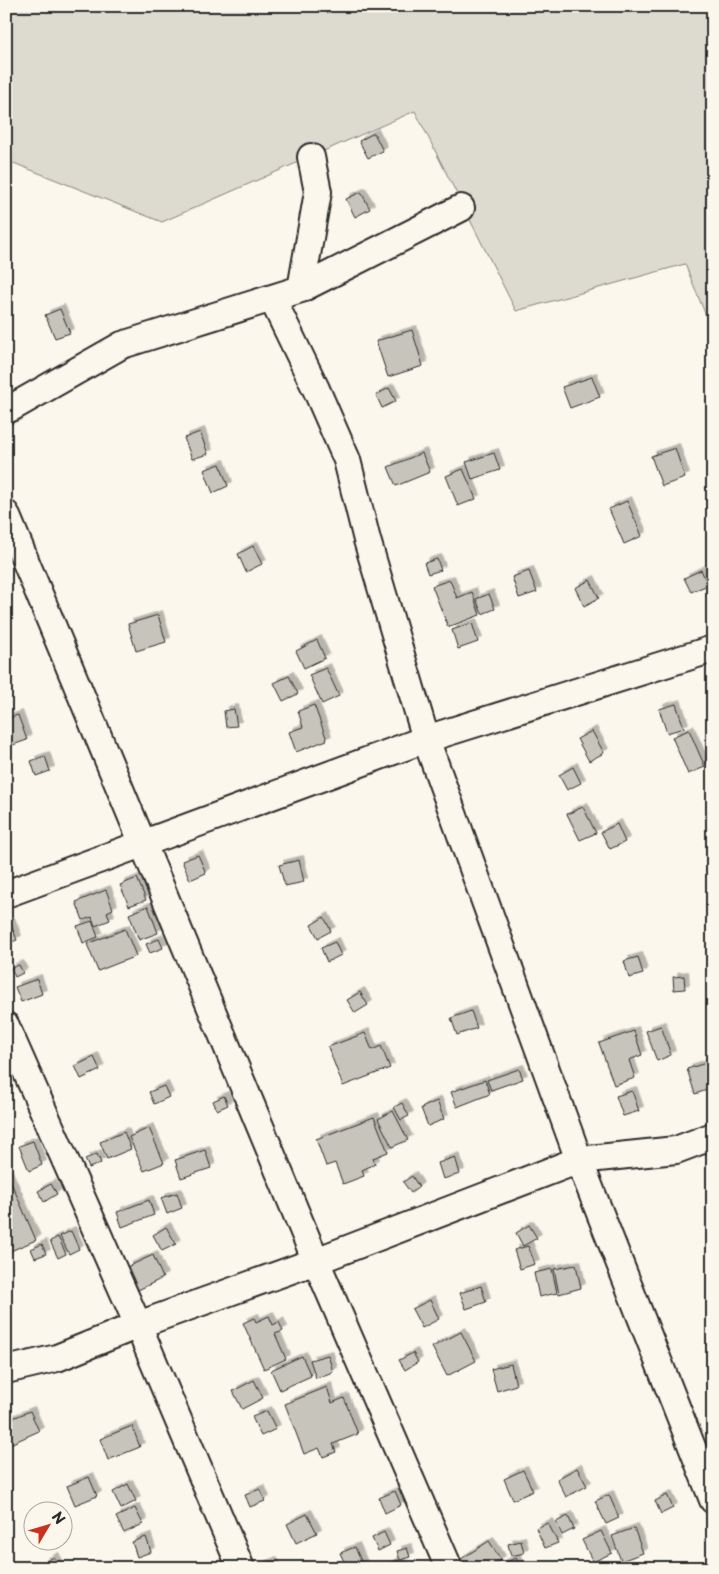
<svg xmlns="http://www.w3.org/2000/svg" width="719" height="1574" font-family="'Playpen Sans',sans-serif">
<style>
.green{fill:#dddad0;stroke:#84827e}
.building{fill:#c7c4bc;stroke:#2b2b2b;filter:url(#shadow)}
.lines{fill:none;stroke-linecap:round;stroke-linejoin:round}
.minor-casing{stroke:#2b2b2b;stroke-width:30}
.minor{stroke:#fbf7ec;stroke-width:26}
</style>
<defs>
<filter id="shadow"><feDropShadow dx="4.5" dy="-4.5" stdDeviation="0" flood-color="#0004"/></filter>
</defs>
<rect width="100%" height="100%" fill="#fbf7ec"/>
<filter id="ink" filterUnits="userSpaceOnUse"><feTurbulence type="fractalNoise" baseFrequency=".02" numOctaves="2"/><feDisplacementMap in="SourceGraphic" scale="10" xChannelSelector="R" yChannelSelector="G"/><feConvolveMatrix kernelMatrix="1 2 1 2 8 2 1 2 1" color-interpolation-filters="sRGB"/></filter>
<g filter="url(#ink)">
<path class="green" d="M6,6H713V333L685,264L516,311L415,111L162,222L6,160Z"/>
<path class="building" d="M374,133L383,151L368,158L359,141Z
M361,192L370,209L355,217L346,199Z
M60,309L70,333L55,338L45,315Z
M412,330L423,366L388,377L376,341Z
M592,377L600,397L570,408L562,387Z
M389,388L396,401L382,408L376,395Z
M200,432L208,454L192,459L184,438Z
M675,448L685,478L662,486L651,456Z
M422,453L430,472L396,486L388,467Z
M494,453L500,470L472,479L466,462Z
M220,464L228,486L213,493L204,470Z
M463,469L476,499L458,506L446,476Z
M627,501L642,536L624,544L609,509Z
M253,546L262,564L246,572L238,554Z
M437,559L441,570L428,574L424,563Z
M701,570L708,585L691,592L684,578Z
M529,571L537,592L519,598L512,577Z
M450,580L457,598L472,592L480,615L448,627L432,586Z
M590,580L599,598L584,606L575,588Z
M489,594L495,609L482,614L476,599Z
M158,615L166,642L136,651L128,624Z
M472,623L478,642L458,649L452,630Z
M317,640L325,658L304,668L296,651Z
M326,668L339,696L322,704L309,675Z
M289,676L298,694L283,701L274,683Z
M676,704L684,728L667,733L659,709Z
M314,705L327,740L296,752L289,732L303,727L298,711Z
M234,709L237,726L226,727L224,711Z
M18,715L27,740L7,747L6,719Z
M689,730L705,767L688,774L672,737Z
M592,731L604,753L589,761L577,739Z
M45,756L50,771L36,776L31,761Z
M573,767L581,783L567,790L559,775Z
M583,807L596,833L580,840L567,814Z
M617,824L625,842L610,849L601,832Z
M198,855L206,873L190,880L182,861Z
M299,860L304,882L285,886L279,865Z
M137,878L146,900L129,906L120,885Z
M106,890L113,909L107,912L110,920L95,926L92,917L83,920L76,902Z
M148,906L158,933L139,940L129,914Z
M324,917L331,931L318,938L311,925Z
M92,921L98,937L83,943L77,926Z
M10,922L17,940L6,944V923Z
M125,929L136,956L98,971L87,944Z
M159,939L163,948L150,953L146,944Z
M335,942L341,955L327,962L321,948Z
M638,957L643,974L629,978L624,961Z
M19,965L23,973L15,977L11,968Z
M684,976L685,989L674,990L673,977Z
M37,979L42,994L21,1002L15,987Z
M360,992L368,1005L355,1013L347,1000Z
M471,1011L477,1028L457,1035L451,1018Z
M661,1026L671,1055L657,1061L646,1031Z
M634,1031L642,1055L629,1060L635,1078L614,1085L599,1043Z
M365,1033L372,1050L381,1046L390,1068L343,1086L328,1047Z
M94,1057L100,1070L81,1079L75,1066Z
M709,1062L713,1074V1088L695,1094L687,1069Z
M519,1069L523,1079L491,1090L487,1080Z
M485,1080L490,1094L457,1107L451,1092Z
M164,1086L169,1097L154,1104L149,1092Z
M632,1091L639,1111L623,1116L616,1096Z
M224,1096L228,1105L217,1110L213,1101Z
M437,1101L444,1119L428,1126L421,1108Z
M402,1103L409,1116L401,1120L394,1107Z
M393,1111L408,1140L392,1147L378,1119Z
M374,1117L388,1152L373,1158L375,1164L362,1170L364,1176L343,1184L335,1163L326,1166L316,1139Z
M149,1128L164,1163L144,1171L129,1137Z
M124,1132L131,1149L107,1159L100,1142Z
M33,1141L42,1165L29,1171L19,1146Z
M205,1150L211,1168L181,1178L175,1160Z
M97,1154L101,1163L89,1168L85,1159Z
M455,1157L460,1174L443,1179L438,1163Z
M6,1171L36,1240L6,1253Z
M412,1176L419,1187L411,1193L403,1182Z
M51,1184L57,1194L44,1202L38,1191Z
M177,1193L182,1208L167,1214L161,1198Z
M149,1200L154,1215L122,1227L117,1212Z
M529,1225L537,1238L523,1246L516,1233Z
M166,1227L176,1244L162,1251L153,1235Z
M71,1231L79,1249L69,1254L60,1236Z
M58,1237L66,1254L58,1258L50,1241Z
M42,1244L46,1254L35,1258L31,1249Z
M528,1246L535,1264L520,1269L514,1250Z
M153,1255L163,1278L138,1290L127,1267Z
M576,1265L581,1288L559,1294L554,1269Z
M552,1269L557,1293L539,1297L534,1273Z
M481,1286L486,1302L466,1309L460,1293Z
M430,1300L439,1319L422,1328L412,1309Z
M269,1316L273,1325L279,1322L283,1331L275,1334L286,1359L264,1369L243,1323L254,1318L256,1322Z
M461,1332L476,1361L447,1376L432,1347Z
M413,1353L418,1362L405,1370L399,1360Z
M328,1355L333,1372L316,1378L310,1360Z
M302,1356L311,1376L280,1390L271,1370Z
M511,1364L516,1385L497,1391L491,1369Z
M254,1380L263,1398L242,1409L233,1391Z
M327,1387L332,1403L344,1398L358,1434L333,1444L336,1452L323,1457L319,1448L304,1454L285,1404Z
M30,1411L39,1431L6,1446V1421Z
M267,1411L276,1429L261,1436L252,1417Z
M132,1426L140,1447L108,1460L100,1439Z
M577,1468L587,1486L566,1497L557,1479Z
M523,1470L533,1491L513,1500L504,1479Z
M89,1477L97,1496L75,1505L67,1486Z
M128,1484L136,1501L121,1509L113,1492Z
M260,1489L265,1501L250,1507L245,1495Z
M395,1491L401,1505L385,1513L379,1498Z
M609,1495L619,1518L606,1524L595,1501Z
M667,1495L673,1508L661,1514L655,1501Z
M135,1508L143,1524L124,1533L116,1517Z
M307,1514L317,1533L296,1543L287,1524Z
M568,1516L574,1529L562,1535L556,1522Z
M548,1523L558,1543L545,1548L536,1528Z
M634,1528L643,1553L621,1561L612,1536Z
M601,1531L612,1553L593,1562L582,1540Z
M384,1532L390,1545L378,1551L372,1538Z
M146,1537L151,1552L137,1557L132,1542Z
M489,1541L501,1560L489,1568H467L461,1559Z
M521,1541L524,1553L511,1556L508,1544Z
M355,1547L363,1566L359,1568H347L340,1553Z
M407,1548L410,1557L400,1560L397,1551Z
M54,1557L60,1568H46L43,1563Z
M516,1558L521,1568H503L502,1564Z
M398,1560L403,1568H384Z
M272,1561L276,1568H261L260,1566Z"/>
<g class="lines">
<g class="minor-casing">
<path id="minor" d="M301,289L318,192L311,157
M272,298L316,389L347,460L367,540L426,739L579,1160L713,1500
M6,410L13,407L122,345L301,289L461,208
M6,514L316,1261L449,1568
M6,894L426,739L713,649
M6,1026L138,1325L241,1568
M6,1370L57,1358L138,1325L316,1261L579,1160L676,1150L713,1136"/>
</g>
<use href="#minor" class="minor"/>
</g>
</g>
<rect width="719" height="1574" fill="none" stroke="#fbf7ec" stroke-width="25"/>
<rect x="12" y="12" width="694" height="1549" fill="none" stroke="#2b2b2b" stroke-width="2" filter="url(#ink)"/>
<g transform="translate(48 1526) rotate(52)"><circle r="24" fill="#fbf7ec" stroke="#a8a59f"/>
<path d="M0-4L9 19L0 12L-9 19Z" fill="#c8321e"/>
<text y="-8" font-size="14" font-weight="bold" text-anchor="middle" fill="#2b2b2b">N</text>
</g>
</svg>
